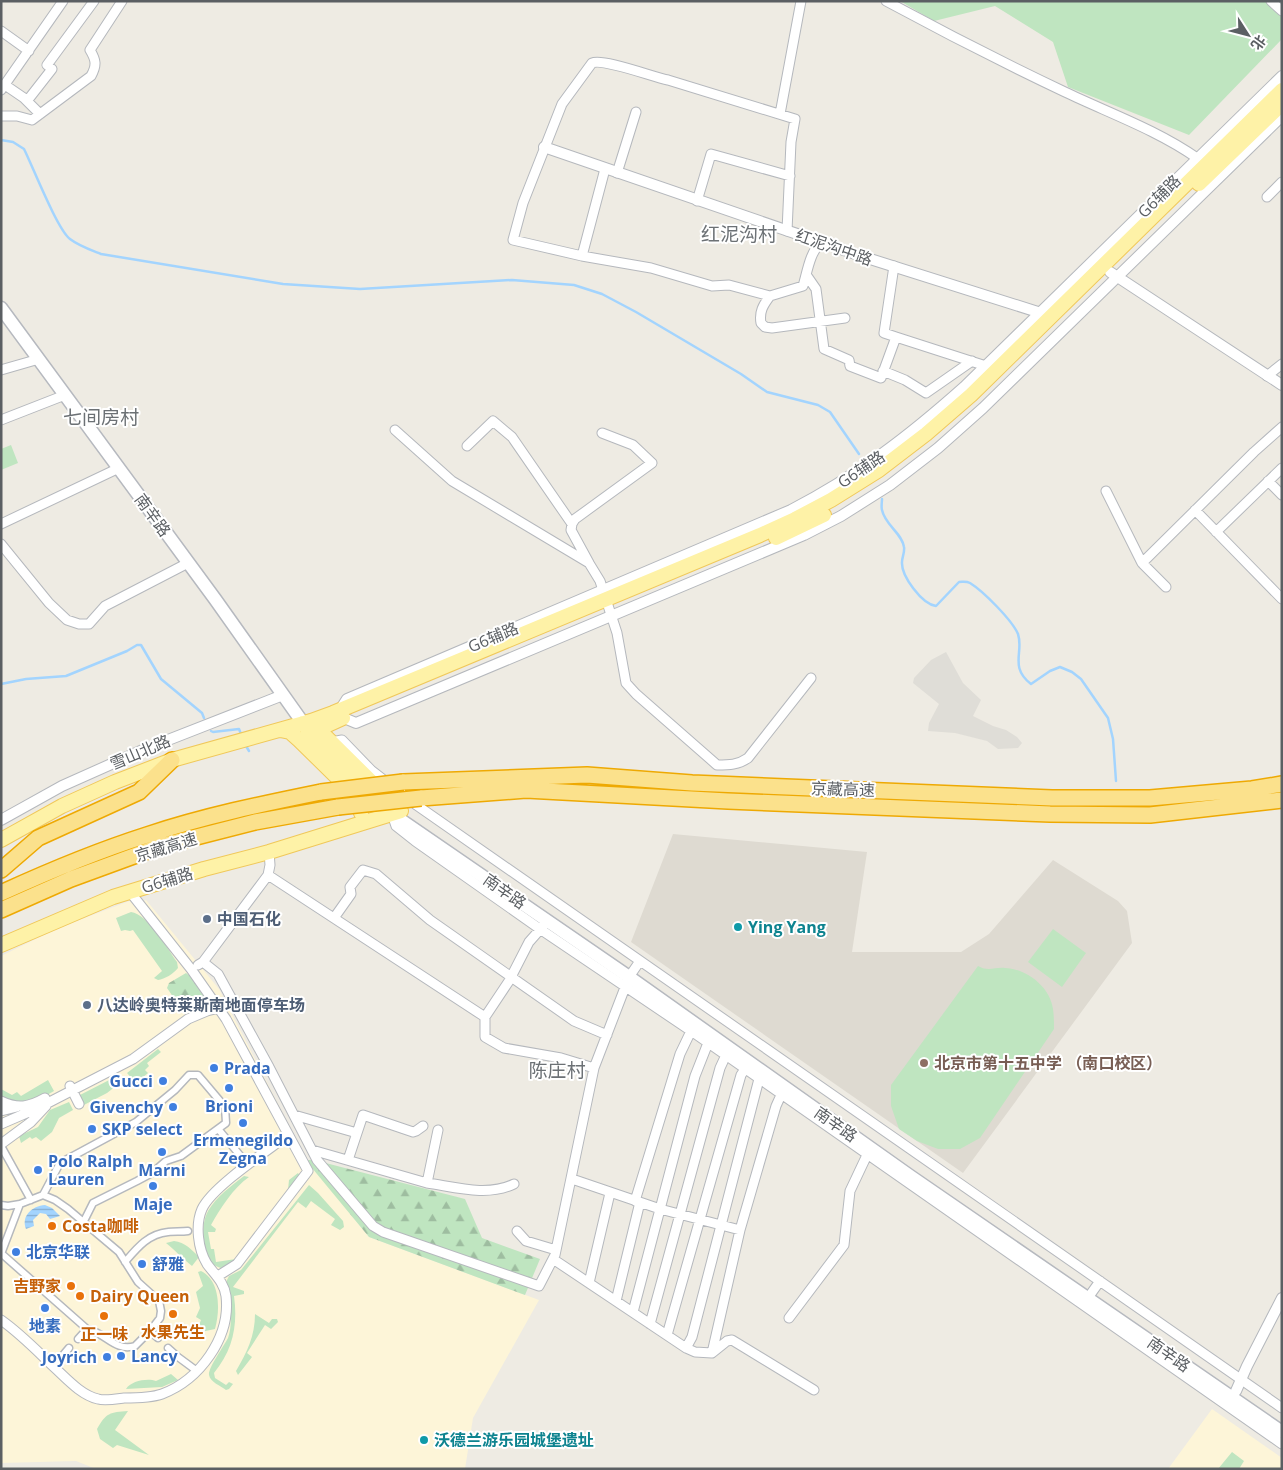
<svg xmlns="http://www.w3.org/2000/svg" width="1283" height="1470" font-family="'Open Sans','Noto Sans SC',sans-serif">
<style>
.commercial{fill:#fdf5d8}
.industrial{fill:#dfddd7}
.education{fill:#dedad1}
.grass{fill:#bfe5c0}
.forest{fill:url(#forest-firs)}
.water{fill:url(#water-rules)}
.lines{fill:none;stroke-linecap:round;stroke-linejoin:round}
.stream{stroke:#a3d4fe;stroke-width:2.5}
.pedestrian-casing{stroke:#b5b8bd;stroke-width:9}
.minor-casing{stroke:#b5b8bd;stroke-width:11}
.tertiary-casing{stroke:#b5b8bd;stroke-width:12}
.secondary-casing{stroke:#b6b9bf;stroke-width:15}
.primary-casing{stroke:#f0c85a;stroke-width:16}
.motorway-casing{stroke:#eea903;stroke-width:18}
.pedestrian{stroke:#fff;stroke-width:6}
.minor{stroke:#fff;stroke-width:9}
.tertiary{stroke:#fff;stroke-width:10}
.secondary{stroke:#fff;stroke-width:12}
.primary{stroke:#fef2a7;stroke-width:14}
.motorway{stroke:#fbe18c;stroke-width:15}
.motorway-bridge-casing{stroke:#eea903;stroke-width:18;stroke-linecap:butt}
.motorway-bridge{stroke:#fbe18c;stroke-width:15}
.service-dot{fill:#5c6f8a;stroke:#fff;stroke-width:2}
.culture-dot{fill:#0f9aa8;stroke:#fff;stroke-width:2}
.education-dot{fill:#8d6e63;stroke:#fff;stroke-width:2}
.shop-dot{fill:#3f7fe0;stroke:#fff;stroke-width:2}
.food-dot{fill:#e8710a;stroke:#fff;stroke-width:2}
.labels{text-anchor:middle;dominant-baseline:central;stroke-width:4;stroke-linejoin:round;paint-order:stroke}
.street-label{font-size:16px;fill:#5b5f63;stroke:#fff}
.service-label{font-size:16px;font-weight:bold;fill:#4e5e75;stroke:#fff;text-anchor:start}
.culture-label{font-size:16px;font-weight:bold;fill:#0d838f;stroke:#fff;text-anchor:start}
.education-label{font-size:16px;font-weight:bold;fill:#785e54;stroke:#fff;text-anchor:start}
.shop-label{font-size:16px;font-weight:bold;fill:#366cbe;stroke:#fff;text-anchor:start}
.food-label{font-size:16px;font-weight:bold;fill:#c56008;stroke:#fff;text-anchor:start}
.quarter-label{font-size:19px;fill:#6c7175;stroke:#fff}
</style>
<defs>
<pattern id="forest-firs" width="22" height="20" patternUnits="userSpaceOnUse" patternTransform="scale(1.25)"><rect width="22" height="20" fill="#bfe5c0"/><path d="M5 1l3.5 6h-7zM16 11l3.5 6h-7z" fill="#9ebda0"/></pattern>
<pattern id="water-rules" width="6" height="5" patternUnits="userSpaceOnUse" patternTransform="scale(1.25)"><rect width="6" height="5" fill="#a3d4fe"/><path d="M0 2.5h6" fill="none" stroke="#88afd1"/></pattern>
</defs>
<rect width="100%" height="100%" fill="#eeebe3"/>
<path class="commercial" d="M132,900L137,904L146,900L219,989L307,1160L369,1237L539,1300L473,1418L465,1469H96L76,1461L1,1463V956L58,928Z
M1212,1409L1282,1458V1469H1168Z"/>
<path class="industrial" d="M946,652L963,683L981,700L973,716L993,726L1006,730L1017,737L1022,743L1018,748L998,749L987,741L955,733L928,731L929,723L939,704L913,683L914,678L931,660Z"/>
<path class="education" d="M673,834L867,852L852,952H961L989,934L1053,860L1118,901L1127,911L1132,943L963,1173L631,942Z"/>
<path class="grass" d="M900,1H1282V39L1189,135L1068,87L1053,42L995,6L934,21Z
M11,445L18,463L1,470V449Z
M131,912C148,914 167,948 177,962L178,968C173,974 165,979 158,980L154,978L162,971L133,930L130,931L125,930L121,931L116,918Z
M1053,929L1086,953L1062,987L1028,962Z
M978,966C989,972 994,967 1005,968C1027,969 1050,987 1053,1009C1054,1016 1054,1023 1054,1029L980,1138L960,1149H938L917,1141L899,1129L891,1106V1085Z
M158,1049L161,1052L147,1063L149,1066L145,1070L148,1073L136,1083L127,1073Z
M117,1076L121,1082L107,1093L82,1106L78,1096Z
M48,1080L54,1091C33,1103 25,1103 1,1099V1089L12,1095L17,1092L21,1096Z
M69,1102L73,1110L59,1118L52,1132L41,1141L36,1137L32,1139L30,1137L21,1143L19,1136L38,1127L50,1110Z
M298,1173L300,1176L235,1262C231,1264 226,1269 221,1268C200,1264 200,1225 208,1211C217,1196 230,1187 244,1176L249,1177C233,1188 220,1209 211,1225L216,1229L215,1232H208L211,1249H214L216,1262L236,1259L288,1190L289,1180Z
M309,1185L318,1193L343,1221L344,1227L340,1230L331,1225L335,1219L311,1201L306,1208L298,1202L233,1287L244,1291V1294L234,1296C238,1325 233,1350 214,1373L215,1378L226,1385L229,1382L233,1384L229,1389L226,1390C221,1386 210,1382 209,1375C208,1368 224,1346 228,1338C235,1317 226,1300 227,1280L229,1276L241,1270Z
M174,1241C185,1242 192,1250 199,1257L192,1266C183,1259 176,1251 166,1243Z
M201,1271C221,1281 220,1311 215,1329L196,1333L201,1320L196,1317L200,1308L196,1292L203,1286L198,1272Z
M255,1314L269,1323L272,1319H277L278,1322L271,1329L265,1325L247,1353L252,1357L238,1375L236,1371C247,1352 255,1336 255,1314Z
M171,1374L178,1380L162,1387L126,1389C131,1381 147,1378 156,1381Z
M128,1411L115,1430L149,1455L117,1445L113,1448L100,1439L97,1429C106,1413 110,1412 128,1411Z
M1232,1452L1244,1461L1239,1469H1218Z"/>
<path class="forest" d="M186,973L190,976L207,999L205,1001L187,1008L178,1004L167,988L169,983Z
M307,1160H314L465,1199L482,1238L540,1259L525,1295L369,1237L312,1168Z"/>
<path class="water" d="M45,1205L52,1208L60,1216L50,1219L46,1214L40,1213L33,1220L34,1226L26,1229C21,1216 32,1206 45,1205Z"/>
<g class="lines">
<path class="stream" d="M1,140L13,142L24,149C33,167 57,229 70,239C79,246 91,250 101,254L283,284L360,289L512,280L574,285L602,294L636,312L741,374L767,392L818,405L830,412L859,454
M882,499C882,502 881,507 882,510C885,525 902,533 904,547C905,552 902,557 902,562C901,576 922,604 936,606L959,582C963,582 966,581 970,583C983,591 1012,620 1018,634C1024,652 1009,667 1031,684L1050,671L1060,667L1072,672L1081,679L1108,718L1113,739L1116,781
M1,684L26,679L66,676L127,651L137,645H141L161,679L202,713L204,718
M211,731L213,732L239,729L241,734
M246,746L249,751"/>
<g class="pedestrian-casing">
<path id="pedestrian" d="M219,1130L248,1165
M1,1146L31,1200
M1,1205L8,1206L20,1204L43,1195L60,1163L136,1122L175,1090L189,1075H198L225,1107L226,1123L181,1156L166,1161L152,1173L137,1181L93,1203L83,1223
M1,1254L20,1204
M2,1254L87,1329C106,1333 115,1352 135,1346L150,1331L160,1318L161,1311L159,1301L138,1282L119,1252L68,1209L55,1200L43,1195
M125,1262C137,1248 148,1234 168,1232C174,1231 181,1232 188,1231
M150,1331L158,1338
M78,1339L87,1329
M168,1348L178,1357L197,1371
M54,1366L69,1348"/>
</g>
<g class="minor-casing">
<path id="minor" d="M886,1C945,33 1004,63 1065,92C1109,113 1157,130 1197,158
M1271,1L1282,11
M1,31L29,51
M5,85L24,98L40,114
M1,90L63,1
M27,101L52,69L47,65L94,1
M780,114L801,1
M1,116H17L32,120L91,76C97,65 96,60 90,50L122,1
M605,169L582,256L651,268L712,286L729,285L770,296L803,286C807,273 810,251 821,243
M617,173L636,112
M1267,197L1282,182
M697,201L711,154L790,176
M582,256L513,240L523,203L562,104L592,63C603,58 653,77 668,80L795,119L791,142L787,231
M894,266L884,333L896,337
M807,276L816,289L824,349L849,360L850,366L881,378L896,337L986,366
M770,296C763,305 759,312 761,323L765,327L772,328L845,318
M1,370L39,359
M883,371L905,380L926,393L972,361
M1267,376L1282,364
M1,420L65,395
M395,430L452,481L589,563L600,581L617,633L626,683L636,694L717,765C729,765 738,765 748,758L811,678
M467,446L493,421L512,437L572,524
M1268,481L1282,495
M1106,491L1142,563
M1195,510L1282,599
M1,524L119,468
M1216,532L1282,468
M1,544L49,603L67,620L79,624H89L105,606L188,563
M589,563L571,530L572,524L575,519L652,463L633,445L602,433
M1166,587L1142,563L1254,452L1282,427
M331,742L342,740L371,770L415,804L1282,1408
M392,814L396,826L415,841L540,929L697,1035L1282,1444
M268,875L485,1017V1037L504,1048L561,1058L594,1068
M130,892L191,969L226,1019L308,1171L237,1264L218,1276
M334,918L351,894L350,887L363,870L376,874L430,920L574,1021L607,1035
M203,962L218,974L269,1067L317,1160L373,1226L383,1232L539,1286L555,1255L594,1068L629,977L640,961
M198,965L203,962L268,875L270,865L269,852
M485,1017L509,981L529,942L544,925
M70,1086L79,1104
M1,1101C18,1109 29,1107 45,1098
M1,1111L17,1107
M294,1115L357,1133
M1,1124L38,1108L133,1059L188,1019L207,1011L219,1008
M438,1130L427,1183C455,1187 487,1197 514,1184
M1,1144L31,1122L46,1106
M312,1150L427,1183
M348,1160L363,1115L413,1132L416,1131L423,1126
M572,1179L660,1209L740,1230
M635,1201L680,1054L691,1031
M517,1231L526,1241L556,1250
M553,1259L686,1348L695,1352L712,1353L727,1341L732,1340L814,1390
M589,1283L610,1193
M616,1301L640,1202
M1085,1302L1100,1281
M633,1312L695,1076L708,1043
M789,1318L844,1245L850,1191L867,1155
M1,1320C21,1334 38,1352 55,1368C67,1379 81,1395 98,1399C105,1401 116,1399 124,1398C136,1398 151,1398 162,1394C199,1380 231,1338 226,1296C224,1282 215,1275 207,1264C198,1249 195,1225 202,1209C212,1187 267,1151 288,1135
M650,1324L720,1068L726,1055
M667,1335L741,1075L745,1069
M686,1348L692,1337L759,1079
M712,1353L740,1230L776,1106L781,1095"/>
</g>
<g class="tertiary-casing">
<path id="tertiary" d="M544,147L867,258L1041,313
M1110,272L1282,385
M340,710L347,699L791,510C857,476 909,436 964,387L1282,76
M344,718L356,723L804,535L841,516L890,485L938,448L983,408L1282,116
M1,820L62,786L145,749L283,695
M1236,1391L1247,1366L1282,1298"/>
</g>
<g class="secondary-casing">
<path id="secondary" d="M1,308L215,599L303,723
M392,814L629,977L910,1176L1282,1432"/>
</g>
<g class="primary-casing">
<path id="primary" d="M1199,184L1282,104
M776,538L824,515
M303,723L319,729L343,718
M303,723L317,743L369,793
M280,730L290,732L299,740L357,797L361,813
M1,840L62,806L115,782L172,760L311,721L333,713L760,535L795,519L831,500L879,470L926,434L971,395L1282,90
M1,945L113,897L204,869L269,852L401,811L313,724"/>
</g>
<g class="motorway-casing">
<path id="motorway" d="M403,782L587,775L692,783L1052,798H1150L1252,789L1282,784
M421,798L526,790L728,801L1050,814L1150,815L1282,800
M1,870L38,838L139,792L172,760
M1,893C49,871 97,851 147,835C204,816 262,804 321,792
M1,910L71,879L161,846L255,822L338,807"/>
</g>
<use href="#pedestrian" class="pedestrian"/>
<use href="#minor" class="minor"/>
<use href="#tertiary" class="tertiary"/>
<use href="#secondary" class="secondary"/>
<use href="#primary" class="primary"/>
<use href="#motorway" class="motorway"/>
<g class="motorway-bridge-casing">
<path id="motorway-bridge" d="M321,792L403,782
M338,807L421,798"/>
</g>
<use href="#motorway-bridge" class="motorway-bridge"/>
</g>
<g class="service-dot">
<circle cx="207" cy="919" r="5"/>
<circle cx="87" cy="1005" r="5"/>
</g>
<g class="culture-dot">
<circle cx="738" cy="927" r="5"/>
<circle cx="424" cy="1440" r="5"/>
</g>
<circle class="education-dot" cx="924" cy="1063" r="5"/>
<g class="shop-dot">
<circle cx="214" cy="1068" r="5"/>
<circle cx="163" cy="1081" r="5"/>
<circle cx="229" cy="1088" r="5"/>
<circle cx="173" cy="1107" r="5"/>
<circle cx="243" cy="1123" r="5"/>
<circle cx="92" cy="1129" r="5"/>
<circle cx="162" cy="1152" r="5"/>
<circle cx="38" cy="1170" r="5"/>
<circle cx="153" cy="1186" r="5"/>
<circle cx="16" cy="1252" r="5"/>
<circle cx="142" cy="1264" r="5"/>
<circle cx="45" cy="1308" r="5"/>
<circle cx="121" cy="1356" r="5"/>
<circle cx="107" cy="1357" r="5"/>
</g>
<g class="food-dot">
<circle cx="52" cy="1226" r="5"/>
<circle cx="71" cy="1286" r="5"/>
<circle cx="80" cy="1296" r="5"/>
<circle cx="173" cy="1314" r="5"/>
<circle cx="104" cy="1316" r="5"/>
</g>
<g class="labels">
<g class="street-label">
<text transform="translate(1159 196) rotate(-45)">G6辅路</text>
<text transform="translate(834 247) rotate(19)">红泥沟中路</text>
<text transform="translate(861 469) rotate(-34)">G6辅路</text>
<text transform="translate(153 515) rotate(54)">南辛路</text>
<text transform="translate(493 637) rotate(-23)">G6辅路</text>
<text transform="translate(140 752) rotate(-23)">雪山北路</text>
<text transform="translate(843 789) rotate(2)">京藏高速</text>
<text transform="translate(166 847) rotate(-17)">京藏高速</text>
<text transform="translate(167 880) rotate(-17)">G6辅路</text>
<text transform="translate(505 891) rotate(35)">南辛路</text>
<text transform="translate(836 1124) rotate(35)">南辛路</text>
<text transform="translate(1169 1354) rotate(35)">南辛路</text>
</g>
<g class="service-label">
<text x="217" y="919">中国石化</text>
<text x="97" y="1005">八达岭奥特莱斯南地面停车场</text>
</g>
<g class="culture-label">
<text x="748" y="927">Ying Yang</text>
<text x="434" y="1440">沃德兰游乐园城堡遗址</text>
</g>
<g class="education-label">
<text x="934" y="1063">北京市第十五中学 （南口校区）</text>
</g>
<g class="shop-label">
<text x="224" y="1068">Prada</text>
<text x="153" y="1081" text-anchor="end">Gucci</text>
<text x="229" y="1106" text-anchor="middle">Brioni</text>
<text x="163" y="1107" text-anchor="end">Givenchy</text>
<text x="102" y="1129">SKP select</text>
<text x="243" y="1140" text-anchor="middle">Ermenegildo<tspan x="243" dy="18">Zegna</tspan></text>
<text x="48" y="1161">Polo Ralph<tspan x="48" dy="18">Lauren</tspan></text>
<text x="162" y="1170" text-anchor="middle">Marni</text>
<text x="153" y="1204" text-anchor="middle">Maje</text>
<text x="26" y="1252">北京华联</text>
<text x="152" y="1264">舒雅</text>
<text x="45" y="1326" text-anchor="middle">地素</text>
<text x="131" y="1356">Lancy</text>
<text x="97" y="1357" text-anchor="end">Joyrich</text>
</g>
<g class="food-label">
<text x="62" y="1226">Costa咖啡</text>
<text x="61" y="1286" text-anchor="end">吉野家</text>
<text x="90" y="1296">Dairy Queen</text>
<text x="173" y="1332" text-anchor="middle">水果先生</text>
<text x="104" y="1334" text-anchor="middle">正一味</text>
</g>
<g class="quarter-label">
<text x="739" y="234">红泥沟村</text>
<text x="101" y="417">七间房村</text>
<text x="557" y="1070">陈庄村</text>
</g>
</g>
<rect width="1283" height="1470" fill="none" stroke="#5b5f63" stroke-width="5"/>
<g transform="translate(1248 35) rotate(126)" stroke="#ffffff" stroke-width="4" paint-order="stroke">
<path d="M0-4L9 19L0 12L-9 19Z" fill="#5b5f63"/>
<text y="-8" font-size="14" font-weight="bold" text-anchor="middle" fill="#5b5f63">北</text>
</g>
</svg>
